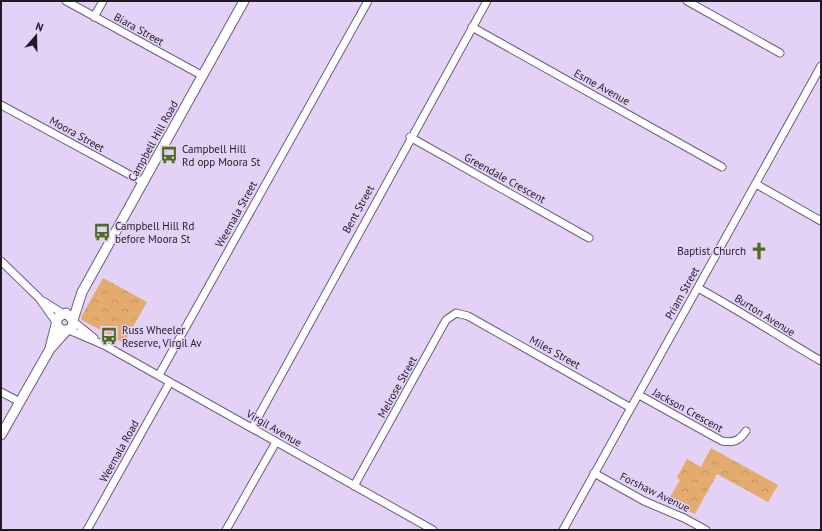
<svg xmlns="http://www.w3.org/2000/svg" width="822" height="531" font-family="'PT Sans',sans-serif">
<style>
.forest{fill:url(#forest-crowns)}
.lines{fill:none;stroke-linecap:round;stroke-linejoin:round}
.minor-casing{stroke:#6c5c7b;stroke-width:9}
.tertiary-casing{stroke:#6c5c7b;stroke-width:11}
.minor{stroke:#fff;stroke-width:7}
.tertiary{stroke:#fff;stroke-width:9}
.labels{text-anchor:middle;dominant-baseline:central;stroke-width:3;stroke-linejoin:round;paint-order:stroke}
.street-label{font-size:11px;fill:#201a26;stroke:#e3d2f5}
.poi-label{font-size:11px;fill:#201a26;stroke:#e3d2f5;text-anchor:start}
</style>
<defs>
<pattern id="forest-crowns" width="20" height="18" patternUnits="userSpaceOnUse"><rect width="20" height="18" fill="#e3ab6e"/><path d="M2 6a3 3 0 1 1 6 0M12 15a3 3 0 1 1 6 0" fill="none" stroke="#c2935f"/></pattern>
</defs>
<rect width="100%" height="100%" fill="#e3d2f5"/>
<path class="forest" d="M103,278L147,302L124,343L82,320L81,317Z
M711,448L778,485L768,502L717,474L695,514L667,502L680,480L677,477L687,459L701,467Z"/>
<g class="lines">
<g class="minor-casing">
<path id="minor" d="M66,1L203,76
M687,1L780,53
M94,17L103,1
M472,27L722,167
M1,105L143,182
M410,137L589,238
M756,184L821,221
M1,261L39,298L56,322
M698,288C740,311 780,337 821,361
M43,301L62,313
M74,322L94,338
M69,330L104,345L433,530
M159,375L368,1
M1,392L20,402
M639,395L722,441C734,443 739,441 746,431
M252,428L487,1
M594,473L644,501L684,518L706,530
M354,486L446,320L456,313L468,316L631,408
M87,530L170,382
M226,530L276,442
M563,530L821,66"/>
</g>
<g class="tertiary-casing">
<path id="tertiary" d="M73,320L82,292L244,1
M50,348L58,317L66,313L73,320L72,327L67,330H61L56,324
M1,435L50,349L67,330"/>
</g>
<use href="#minor" class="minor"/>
<use href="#tertiary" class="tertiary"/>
</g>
<defs>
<g id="bus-bare" transform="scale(1.38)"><path d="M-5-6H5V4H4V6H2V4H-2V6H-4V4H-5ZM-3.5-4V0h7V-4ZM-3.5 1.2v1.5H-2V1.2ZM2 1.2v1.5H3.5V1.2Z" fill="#4f6b1e" stroke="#e3d2f5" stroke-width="2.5" paint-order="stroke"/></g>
<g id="church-bare" transform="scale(1.38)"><path d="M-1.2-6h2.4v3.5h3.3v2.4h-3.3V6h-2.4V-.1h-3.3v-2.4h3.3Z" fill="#4f6b1e" stroke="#e3d2f5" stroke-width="2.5" paint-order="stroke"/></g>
</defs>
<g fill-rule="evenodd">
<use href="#bus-bare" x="169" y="155"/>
<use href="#bus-bare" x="102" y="232"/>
<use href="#church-bare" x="759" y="251"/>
<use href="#bus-bare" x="109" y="336"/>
</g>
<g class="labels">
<g class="street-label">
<text transform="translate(139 29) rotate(29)">Biara Street</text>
<text transform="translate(602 87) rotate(29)">Esme Avenue</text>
<text transform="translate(77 134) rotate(29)">Moora Street</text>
<text transform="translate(153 141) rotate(-61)">Campbell Hill Road</text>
<text transform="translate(505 178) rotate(29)">Greendale Crescent</text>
<text transform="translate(358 209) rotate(-61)">Bent Street</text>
<text transform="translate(236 214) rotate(-61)">Weemala Street</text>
<text transform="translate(682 293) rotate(-61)">Priam Street</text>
<text transform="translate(765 315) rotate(32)">Burton Avenue</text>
<text transform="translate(555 352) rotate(29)">Miles Street</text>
<text transform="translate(397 387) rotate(-61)">Melrose Street</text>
<text transform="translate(688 410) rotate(29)">Jackson Crescent</text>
<text transform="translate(274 428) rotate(30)">Virgil Avenue</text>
<text transform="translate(119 451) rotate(-61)">Weemala Road</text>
<text transform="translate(655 492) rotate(26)">Forshaw Avenue</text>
</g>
<g class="poi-label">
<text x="182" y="149">Campbell Hill<tspan x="182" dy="13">Rd opp Moora St</tspan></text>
<text x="115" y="226">Campbell Hill Rd<tspan x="115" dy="13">before Moora St</tspan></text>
<text x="746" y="251" text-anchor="end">Baptist Church</text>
<text x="122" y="330">Russ Wheeler<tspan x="122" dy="13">Reserve, Virgil Av</tspan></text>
</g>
</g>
<rect width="822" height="531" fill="none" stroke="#201a26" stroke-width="4"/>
<g transform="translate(36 36) rotate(20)" stroke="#e3d2f5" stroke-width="3" paint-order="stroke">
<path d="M0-3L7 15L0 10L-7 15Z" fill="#201a26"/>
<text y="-6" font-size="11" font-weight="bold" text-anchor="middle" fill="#201a26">N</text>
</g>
</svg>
